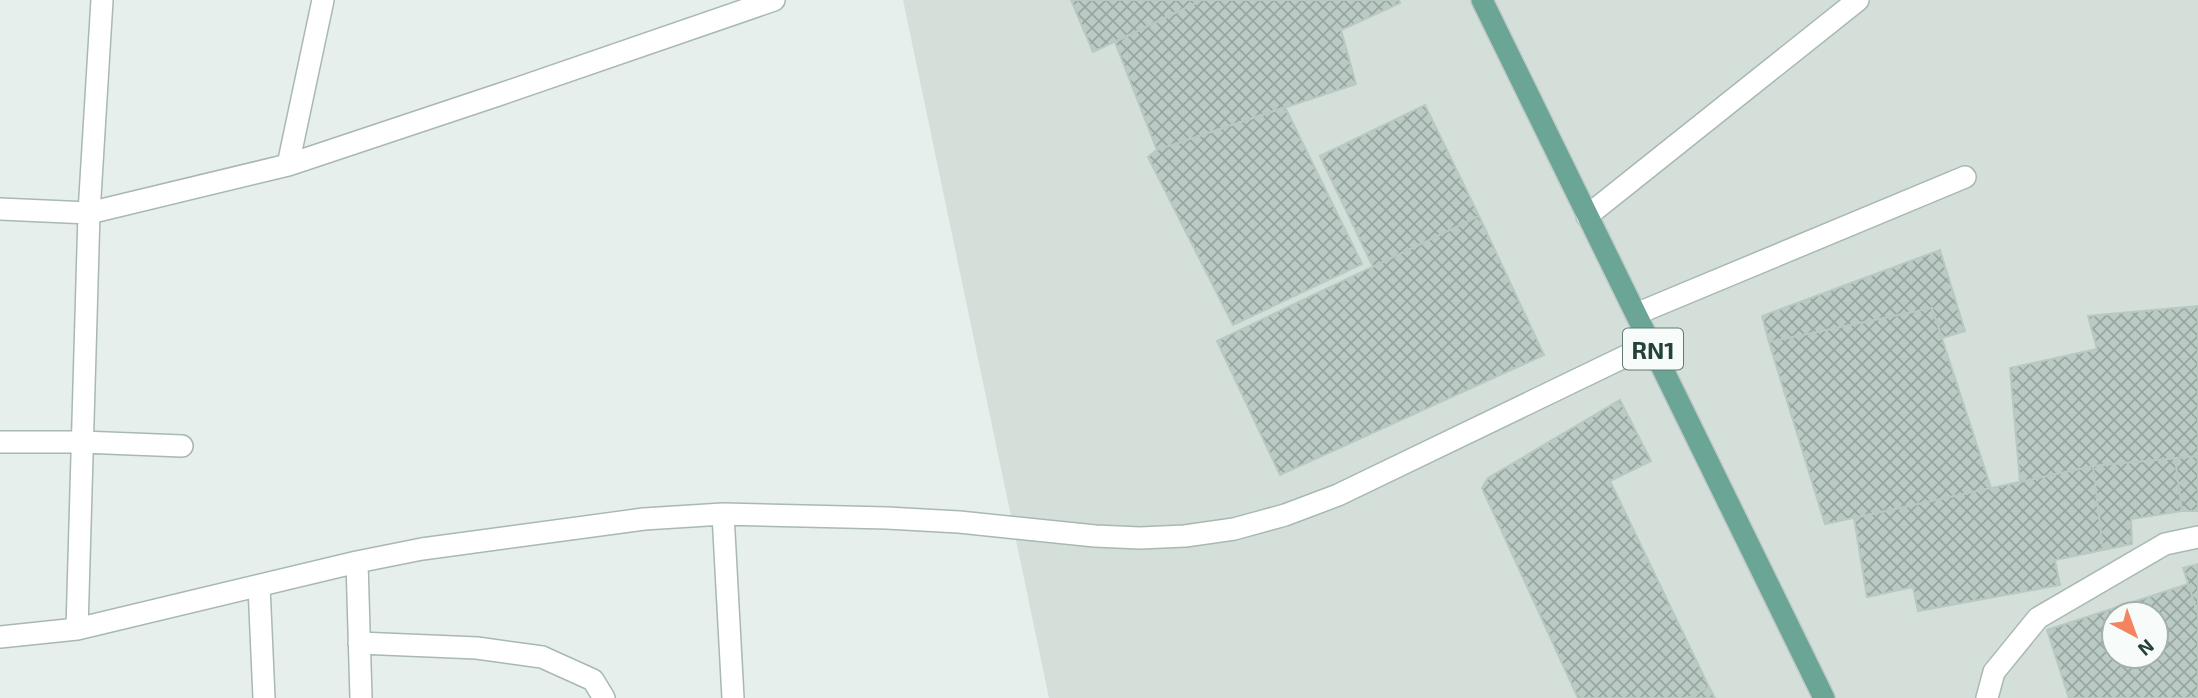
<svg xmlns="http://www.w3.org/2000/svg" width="2198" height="698" font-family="'Exo 2',sans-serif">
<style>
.built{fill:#d4dfda;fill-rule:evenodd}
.building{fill:url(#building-cross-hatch);stroke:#b8c9c2;stroke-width:2;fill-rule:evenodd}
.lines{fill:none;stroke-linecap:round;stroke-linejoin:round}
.minor-casing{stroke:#a8b8b2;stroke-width:24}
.major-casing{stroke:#c2cac8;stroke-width:24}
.minor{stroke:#fff;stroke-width:21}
.major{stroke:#6aa596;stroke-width:21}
.labels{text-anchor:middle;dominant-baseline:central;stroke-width:7;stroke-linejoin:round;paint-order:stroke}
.shield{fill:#f7fbf9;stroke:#637a73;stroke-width:2}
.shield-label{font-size:24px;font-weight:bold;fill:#24423a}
</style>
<defs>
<pattern id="building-cross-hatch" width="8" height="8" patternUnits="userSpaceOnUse" patternTransform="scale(1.75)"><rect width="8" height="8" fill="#bbcac4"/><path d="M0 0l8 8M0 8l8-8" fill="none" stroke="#98a6a0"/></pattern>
</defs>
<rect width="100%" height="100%" fill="#e6efeb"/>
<path class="built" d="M903,0H2198V698H1049ZM2114,614H2156V656H2114Z"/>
<path class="building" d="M1071,0H1202L1093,52Z
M1202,0H1399L1400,3L1341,30L1356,84L1157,150L1115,42Z
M1425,105L1479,216L1373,267L1320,156Z
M1285,107L1362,264L1233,325L1148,157L1157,150Z
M1479,216L1544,355L1280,475L1217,341Z
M1940,250L1965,331L1942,338L1932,308L1769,342L1762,316Z
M2198,306V456L2093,466L2020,482L2010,368L2097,349L2088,316Z
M1932,308L1991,488L1825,524L1769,342Z
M1620,400L1651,461L1610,481L1709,687L1688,698H1578L1482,488L1488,478Z
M2198,456V511H2182L2175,458Z
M2175,458L2182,511L2131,519L2132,544L2103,550L2093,466Z
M2093,466L2103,550L2055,560L2060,585L1918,611L1913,587L1867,597L1854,518Z
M2198,564V614L2183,568Z
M2188,584L2198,614V698H2069L2047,630ZM2114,614H2156V656H2114Z
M1709,687L1715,698H1688Z"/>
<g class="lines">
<g class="minor-casing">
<path id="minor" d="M288,165L323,0
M0,209L89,213L288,165L504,93L774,0
M1587,216L1858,0
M1636,314L1965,177
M0,442H82L182,446
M723,514L733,698
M357,562L361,698
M259,586L264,698
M77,629L89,213L102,0
M0,637L77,629L357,562L422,549L644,519L723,514L887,518L959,522L1095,536L1140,538L1185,536L1234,529L1285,515L1338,495L1651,344
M359,643L477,648L542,657L593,680L604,698
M1987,698L1994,672L2038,618L2165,544L2198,537"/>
</g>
<g class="major-casing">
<path id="major" d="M1482,0L1824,698"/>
</g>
<use href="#minor" class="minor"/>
<use href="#major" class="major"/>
</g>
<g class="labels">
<rect class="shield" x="1623" y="328.5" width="60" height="41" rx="5"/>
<g class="shield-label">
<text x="1653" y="349">RN1</text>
</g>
</g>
<g transform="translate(2135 635) rotate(139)"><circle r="33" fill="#f7fbf9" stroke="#a3b1ad" stroke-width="2"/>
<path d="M0-5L12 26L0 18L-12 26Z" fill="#f4845f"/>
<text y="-10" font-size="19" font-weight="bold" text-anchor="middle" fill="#24423a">N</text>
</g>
</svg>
